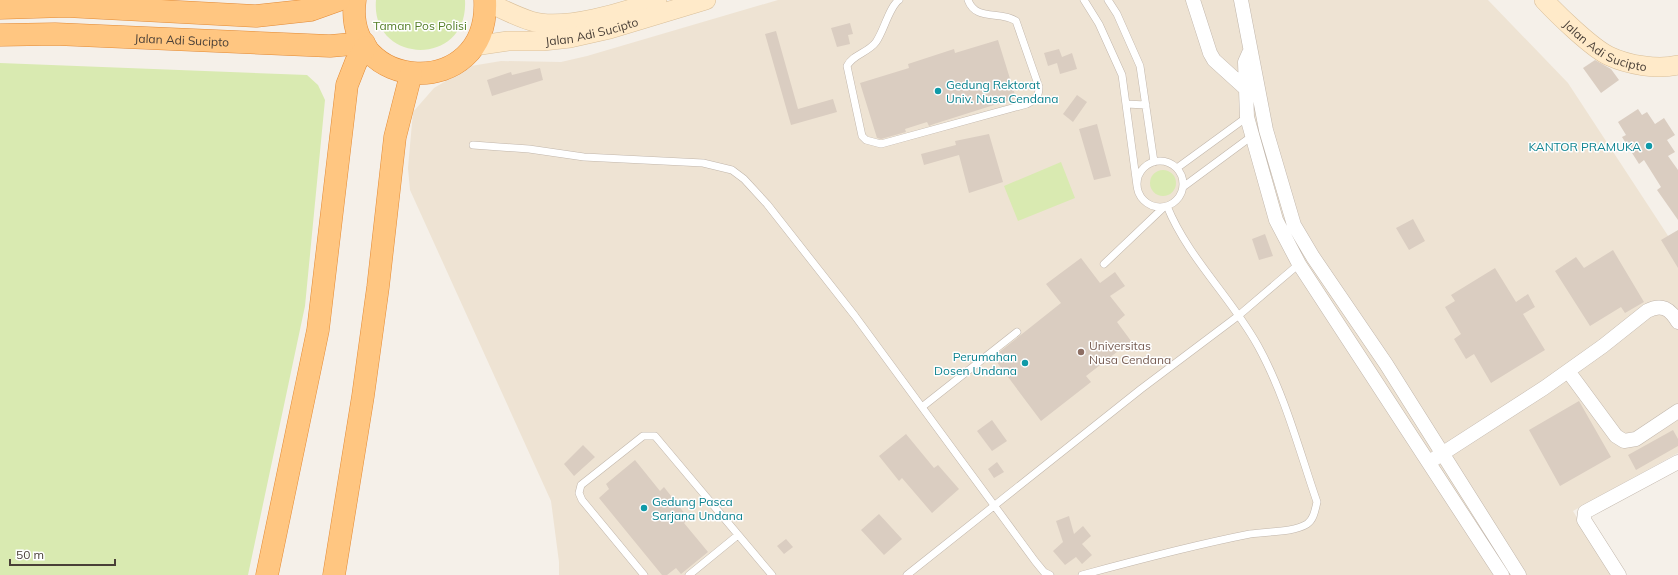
<svg xmlns="http://www.w3.org/2000/svg" width="1678" height="575" font-family="Mulish,sans-serif">
<style>
.education{fill:#eee3d3}
.green{fill:#d9eab1}
.building{fill:#dacdc1}
.lines{fill:none;stroke-linecap:round;stroke-linejoin:round}
.service-casing{stroke:#c1b6ab;stroke-width:8}
.minor-casing{stroke:#c1b6ab;stroke-width:15}
.secondary-casing{stroke:#d9bf9a;stroke-width:20}
.trunk-casing{stroke:#e38a35;stroke-width:23}
.service{stroke:#fff;stroke-width:7}
.minor{stroke:#fff;stroke-width:14}
.secondary{stroke:#ffeac9;stroke-width:19}
.trunk{stroke:#ffc681;stroke-width:22}
.culture-dot{fill:#0f9aa8;stroke:#fff;stroke-width:1.5}
.education-dot{fill:#8d6e63;stroke:#fff;stroke-width:1.5}
.labels{text-anchor:middle;dominant-baseline:central;stroke-width:3;stroke-linejoin:round;paint-order:stroke}
.park-label{font-size:12px;fill:#547e27;stroke:#fff}
.street-label{font-size:12px;fill:#493f37;stroke:#fff}
.culture-label{font-size:12px;fill:#0d838f;stroke:#fff;text-anchor:start}
.education-label{font-size:12px;fill:#785e54;stroke:#fff;text-anchor:start}
</style>
<rect width="100%" height="100%" fill="#f5f0e9"/>
<path class="education" d="M778,0H1488L1568,83L1678,251V453L1573,511L1612,575H559V562L551,501L410,190L408,168L413,112L434,88L471,66L501,61L561,62L587,56Z"/>
<path class="green" d="M376,0H465C469,68 370,65 376,0Z
M0,63L307,75L318,85L325,100L305,306L248,575H0Z
M1061,162L1075,198L1018,221L1004,186Z
M1150 183a13 13 0 1 1 26 0a13 13 0 1 1-26 0Z"/>
<path class="building" d="M850,23L853,34L848,35L850,44L837,47L831,28Z
M776,31L798,109L833,99L837,112L791,125L765,34Z
M998,40L1016,98L934,124L929,126L927,122L905,129L906,132L881,139L877,138L860,83L909,68L908,64L954,49L955,53Z
M1059,49L1062,57L1072,53L1077,69L1060,74L1057,63L1048,66L1044,53Z
M1595,60L1611,69L1619,80L1601,93L1583,68Z
M540,68L543,80L492,96L487,80L511,72L512,75Z
M1077,95L1087,102L1073,122L1063,114Z
M1638,109L1642,115L1647,112L1655,124L1664,118L1675,135L1667,140L1675,152L1668,156L1678,170V220L1657,190L1661,187L1644,160L1639,164L1622,137L1626,135L1618,122Z
M1097,124L1111,176L1094,180L1079,129Z
M989,134L1003,182L969,193L959,155L924,165L921,154L956,145L955,141Z
M1413,219L1425,241L1409,250L1396,228Z
M1678,230V268L1661,240Z
M1265,234L1273,256L1259,260L1252,239Z
M1613,250L1644,302L1625,313L1621,307L1590,326L1555,271L1576,257L1584,268Z
M1081,258L1100,283L1115,272L1125,286L1110,296L1125,315L1117,322L1131,341L1086,376L1091,382L1041,421L993,357L1061,303L1046,284Z
M1495,268L1516,302L1528,294L1535,307L1523,314L1545,350L1491,383L1474,354L1466,359L1454,339L1461,334L1445,307L1455,301L1451,295Z
M1579,401L1611,457L1560,486L1529,430Z
M992,420L1007,441L992,451L977,431Z
M1673,430L1678,439V446L1636,470L1628,455Z
M906,434L934,468L938,465L959,489L932,513L902,478L899,481L879,456Z
M583,445L595,457L574,476L564,464Z
M635,460L660,491L664,487L689,519L684,523L708,552L681,574L676,568L667,575H662L599,498L609,489L606,484Z
M997,462L1004,472L994,478L988,469Z
M879,514L902,539L884,555L861,530Z
M1069,516L1074,534L1083,526L1091,536L1082,544L1092,555L1082,564L1076,557L1065,565L1053,551L1063,542L1056,521Z
M786,539L793,547L784,554L777,546Z"/>
<g class="lines">
<g class="service-casing">
<path id="service" d="M899,0C889,7 884,31 876,42C868,53 853,54 847,66L862,136L866,140L881,144L1027,104C1036,99 1039,97 1039,87L1016,21C1000,10 976,22 968,0
M1084,0L1099,24L1122,75L1137,186
M1108,0L1117,14L1140,66L1154,162
M1126,104L1146,105
M473,145L529,149L584,157L703,163L732,170L744,179L767,204L855,316L1035,561L1044,572L1050,575
M1137 184a23 23 0 1 1 46 0a23 23 0 1 1-46 0Z
M1177,168L1247,117
M1183,187L1252,136
M1104,264L1164,207
M922,407L1017,332
M644,575L582,500L579,493L581,485L643,436H655L772,575
M689,575L738,535
M907,575L1141,389L1238,316L1299,264
M1082,575C1137,560 1194,545 1250,534C1268,531 1292,533 1307,524C1314,519 1315,510 1317,502C1299,450 1285,395 1258,346C1231,297 1188,258 1167,206"/>
</g>
<g class="minor-casing">
<path id="minor" d="M1193,0L1210,53L1214,60L1246,89
M1241,0L1266,130L1294,225L1313,257L1386,364L1519,575
M1249,53L1245,62L1247,117L1276,220L1299,264L1502,575
M1568,371L1616,436L1624,441L1636,439L1678,411
M1434,459L1544,388L1603,346L1647,311C1662,303 1670,309 1678,322
M1619,575L1584,520L1585,512L1678,462"/>
</g>
<g class="secondary-casing">
<g id="secondary">
<path id="s1" d="M1544,0C1557,14 1592,48 1609,56C1628,65 1658,70 1678,65"/>
<path d="M485,1C500,8 515,16 531,21C563,31 625,12 657,0"/>
<path id="s2" d="M474,46L508,41H543L570,38L610,29L706,0"/>
</g>
</g>
<g class="trunk-casing">
<g id="trunk">
<path d="M355,0C342,92 490,103 485,0"/>
<path d="M0,8L66,6L256,16L311,10L339,0"/>
<path id="s3" d="M0,35L55,34L330,46L364,43"/>
<path d="M267,575L318,330L347,85L356,62L366,47"/>
<path d="M334,575L363,396L378,287L395,137L411,74"/>
</g>
</g>
<use href="#service" class="service"/>
<use href="#minor" class="minor"/>
<use href="#secondary" class="secondary"/>
<use href="#trunk" class="trunk"/>
</g>
<g class="culture-dot">
<circle cx="938" cy="91" r="4"/>
<circle cx="1649" cy="146" r="4"/>
<circle cx="1025" cy="363" r="4"/>
<circle cx="644" cy="508" r="4"/>
</g>
<circle class="education-dot" cx="1081" cy="352" r="4"/>
<g class="labels">
<g class="park-label">
<text x="420" y="25">Taman Pos Polisi</text>
</g>
<g class="street-label">
<text stroke="none"><textPath href="#s2" startOffset="119">Jalan Adi Sucipto</textPath></text>
<text stroke="none"><textPath href="#s3" startOffset="182">Jalan Adi Sucipto</textPath></text>
<text stroke="none"><textPath href="#s1" startOffset="78">Jalan Adi Sucipto</textPath></text>
</g>
<g class="culture-label">
<text x="946" y="84">Gedung Rektorat<tspan x="946" dy="14">Univ. Nusa Cendana</tspan></text>
<text x="1641" y="146" text-anchor="end">KANTOR PRAMUKA</text>
<text x="1017" y="356" text-anchor="end">Perumahan<tspan x="1017" dy="14">Dosen Undana</tspan></text>
<text x="652" y="501">Gedung Pasca<tspan x="652" dy="14">Sarjana Undana</tspan></text>
</g>
<g class="education-label">
<text x="1089" y="345">Universitas<tspan x="1089" dy="14">Nusa Cendana</tspan></text>
</g>
</g>
<path d="M10 559v6h105v-6" fill="none" stroke="#493f37" stroke-width="2"/>
<text x="16" y="559" font-size="12" fill="#493f37" stroke="#ffffff" stroke-width="3" paint-order="stroke">50 m</text>
</svg>
